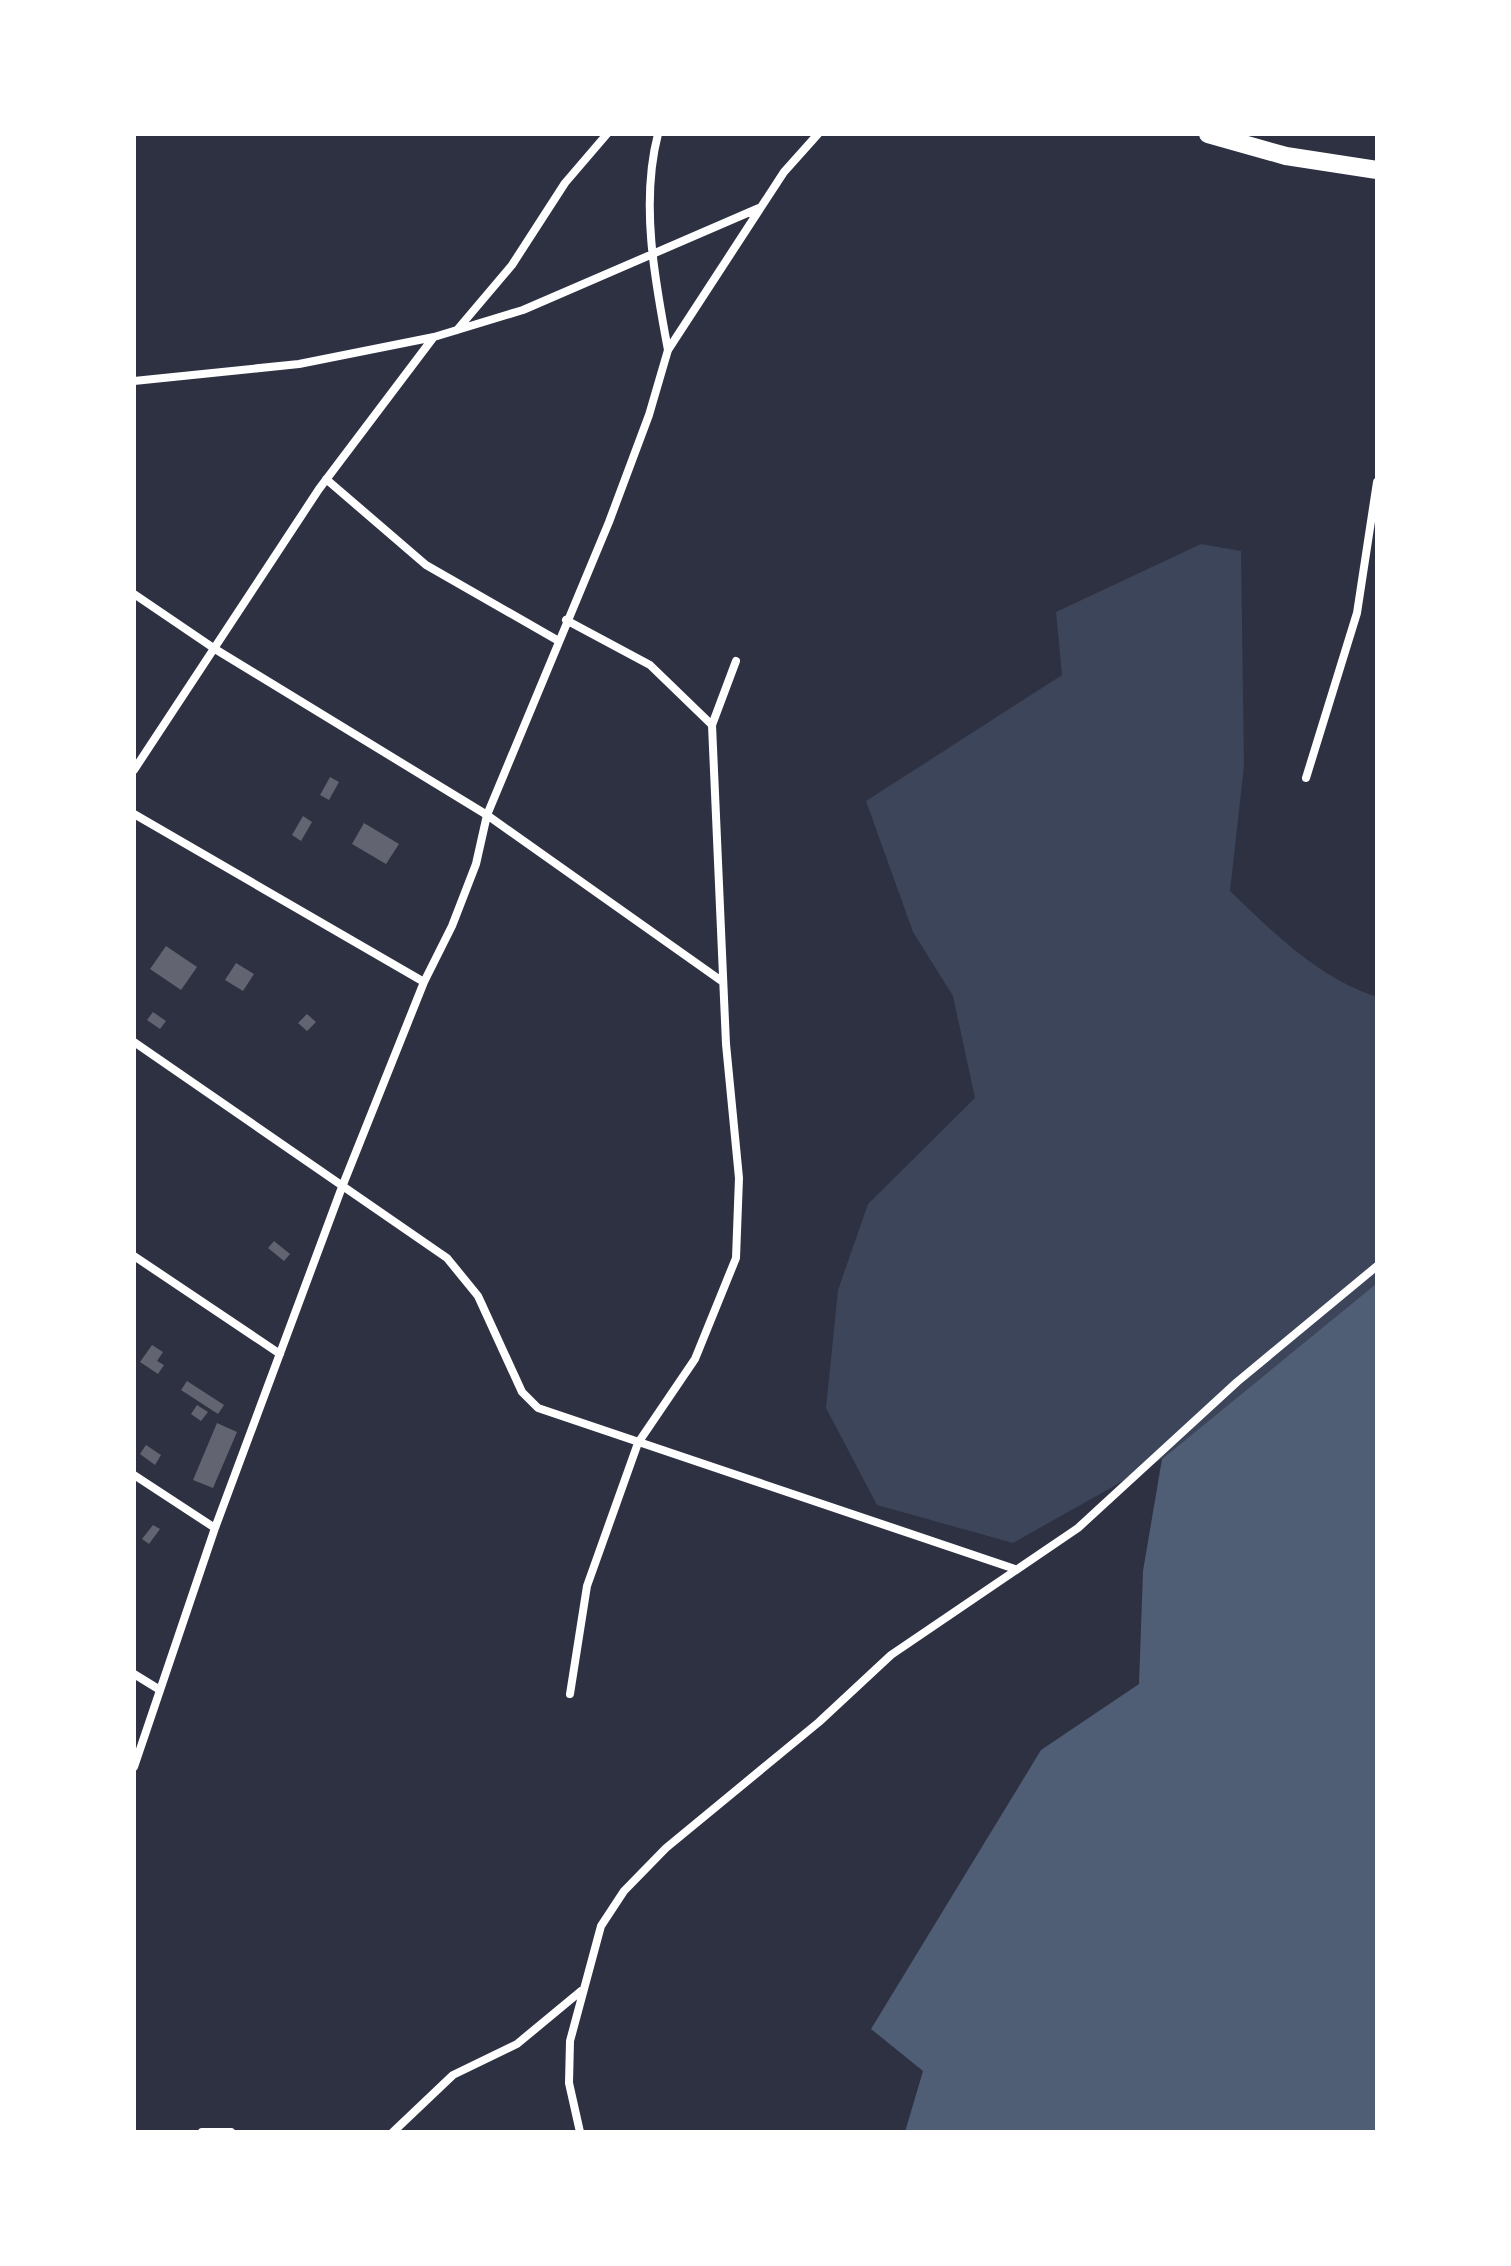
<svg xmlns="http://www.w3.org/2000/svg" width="1511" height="2266" font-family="Signika,sans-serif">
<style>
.green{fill:#3c4559}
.water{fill:#4f5d75}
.building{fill:#626471}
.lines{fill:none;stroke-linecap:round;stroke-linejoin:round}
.minor{stroke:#fff;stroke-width:8}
.primary{stroke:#fff;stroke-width:18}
</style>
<rect width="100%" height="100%" fill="#2d3142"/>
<path class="green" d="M1201,544L1241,551L1244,766L1230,891C1275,934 1317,977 1377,997V1283L1162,1459L1013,1543L877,1505L826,1408L838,1290L868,1204L975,1098L953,996L913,932L866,801L1062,675L1056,612Z"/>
<path class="water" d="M1377,1283V2132H905L923,2071L871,2029L1041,1750L1139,1684L1143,1571L1162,1459Z"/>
<path class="building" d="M330,777L339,782L329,800L320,795Z
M303,816L312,822L301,841L292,835Z
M364,823L399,844L386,864L352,844Z
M166,946L197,967L181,990L150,969Z
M236,963L254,974L243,991L225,980Z
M153,1012L166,1021L160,1029L147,1020Z
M307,1014L316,1022L307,1031L298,1023Z
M274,1241L290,1254L284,1261L268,1248Z
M152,1345L163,1352L157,1361L164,1365L158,1374L140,1362Z
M187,1381L224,1405L218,1414L181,1390Z
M197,1405L208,1412L201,1421L191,1414Z
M217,1423L237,1432L213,1488L193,1480Z
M146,1445L161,1455L155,1465L140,1454Z
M153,1525L160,1529L149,1544L142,1539Z"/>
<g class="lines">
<path class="minor" d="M658,134C640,203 655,281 668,350
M457,330L512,265L565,183L607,134
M134,381L299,364L434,337L523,310L759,208
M326,479L426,565L557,640
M134,594L215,649L487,815L723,982
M566,620L650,665L712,725
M134,770L319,489L433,338
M1306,778L1357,613L1377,482
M134,814L424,982
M134,1042L447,1258L478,1296L522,1392L538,1408L1015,1569
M134,1256L280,1354
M134,1475L215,1528
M134,1674L160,1690
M570,1694L587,1586L638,1443L695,1359L736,1258L739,1178L726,1044L712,725L736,661
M134,1767L215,1528L342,1187L424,982L452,926L476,864L487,815L609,522L649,415L668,350L784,172L818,134
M202,2132H231
M393,2132L453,2075L517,2044L581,1991
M580,2132L569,2083L570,2041L601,1926L624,1891L666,1848L819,1722L891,1655L1078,1528L1237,1382L1377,1266"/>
<path class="primary" d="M1208,134L1286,156L1377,170"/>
</g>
<rect width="1511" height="2266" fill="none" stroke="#ffffff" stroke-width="272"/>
</svg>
